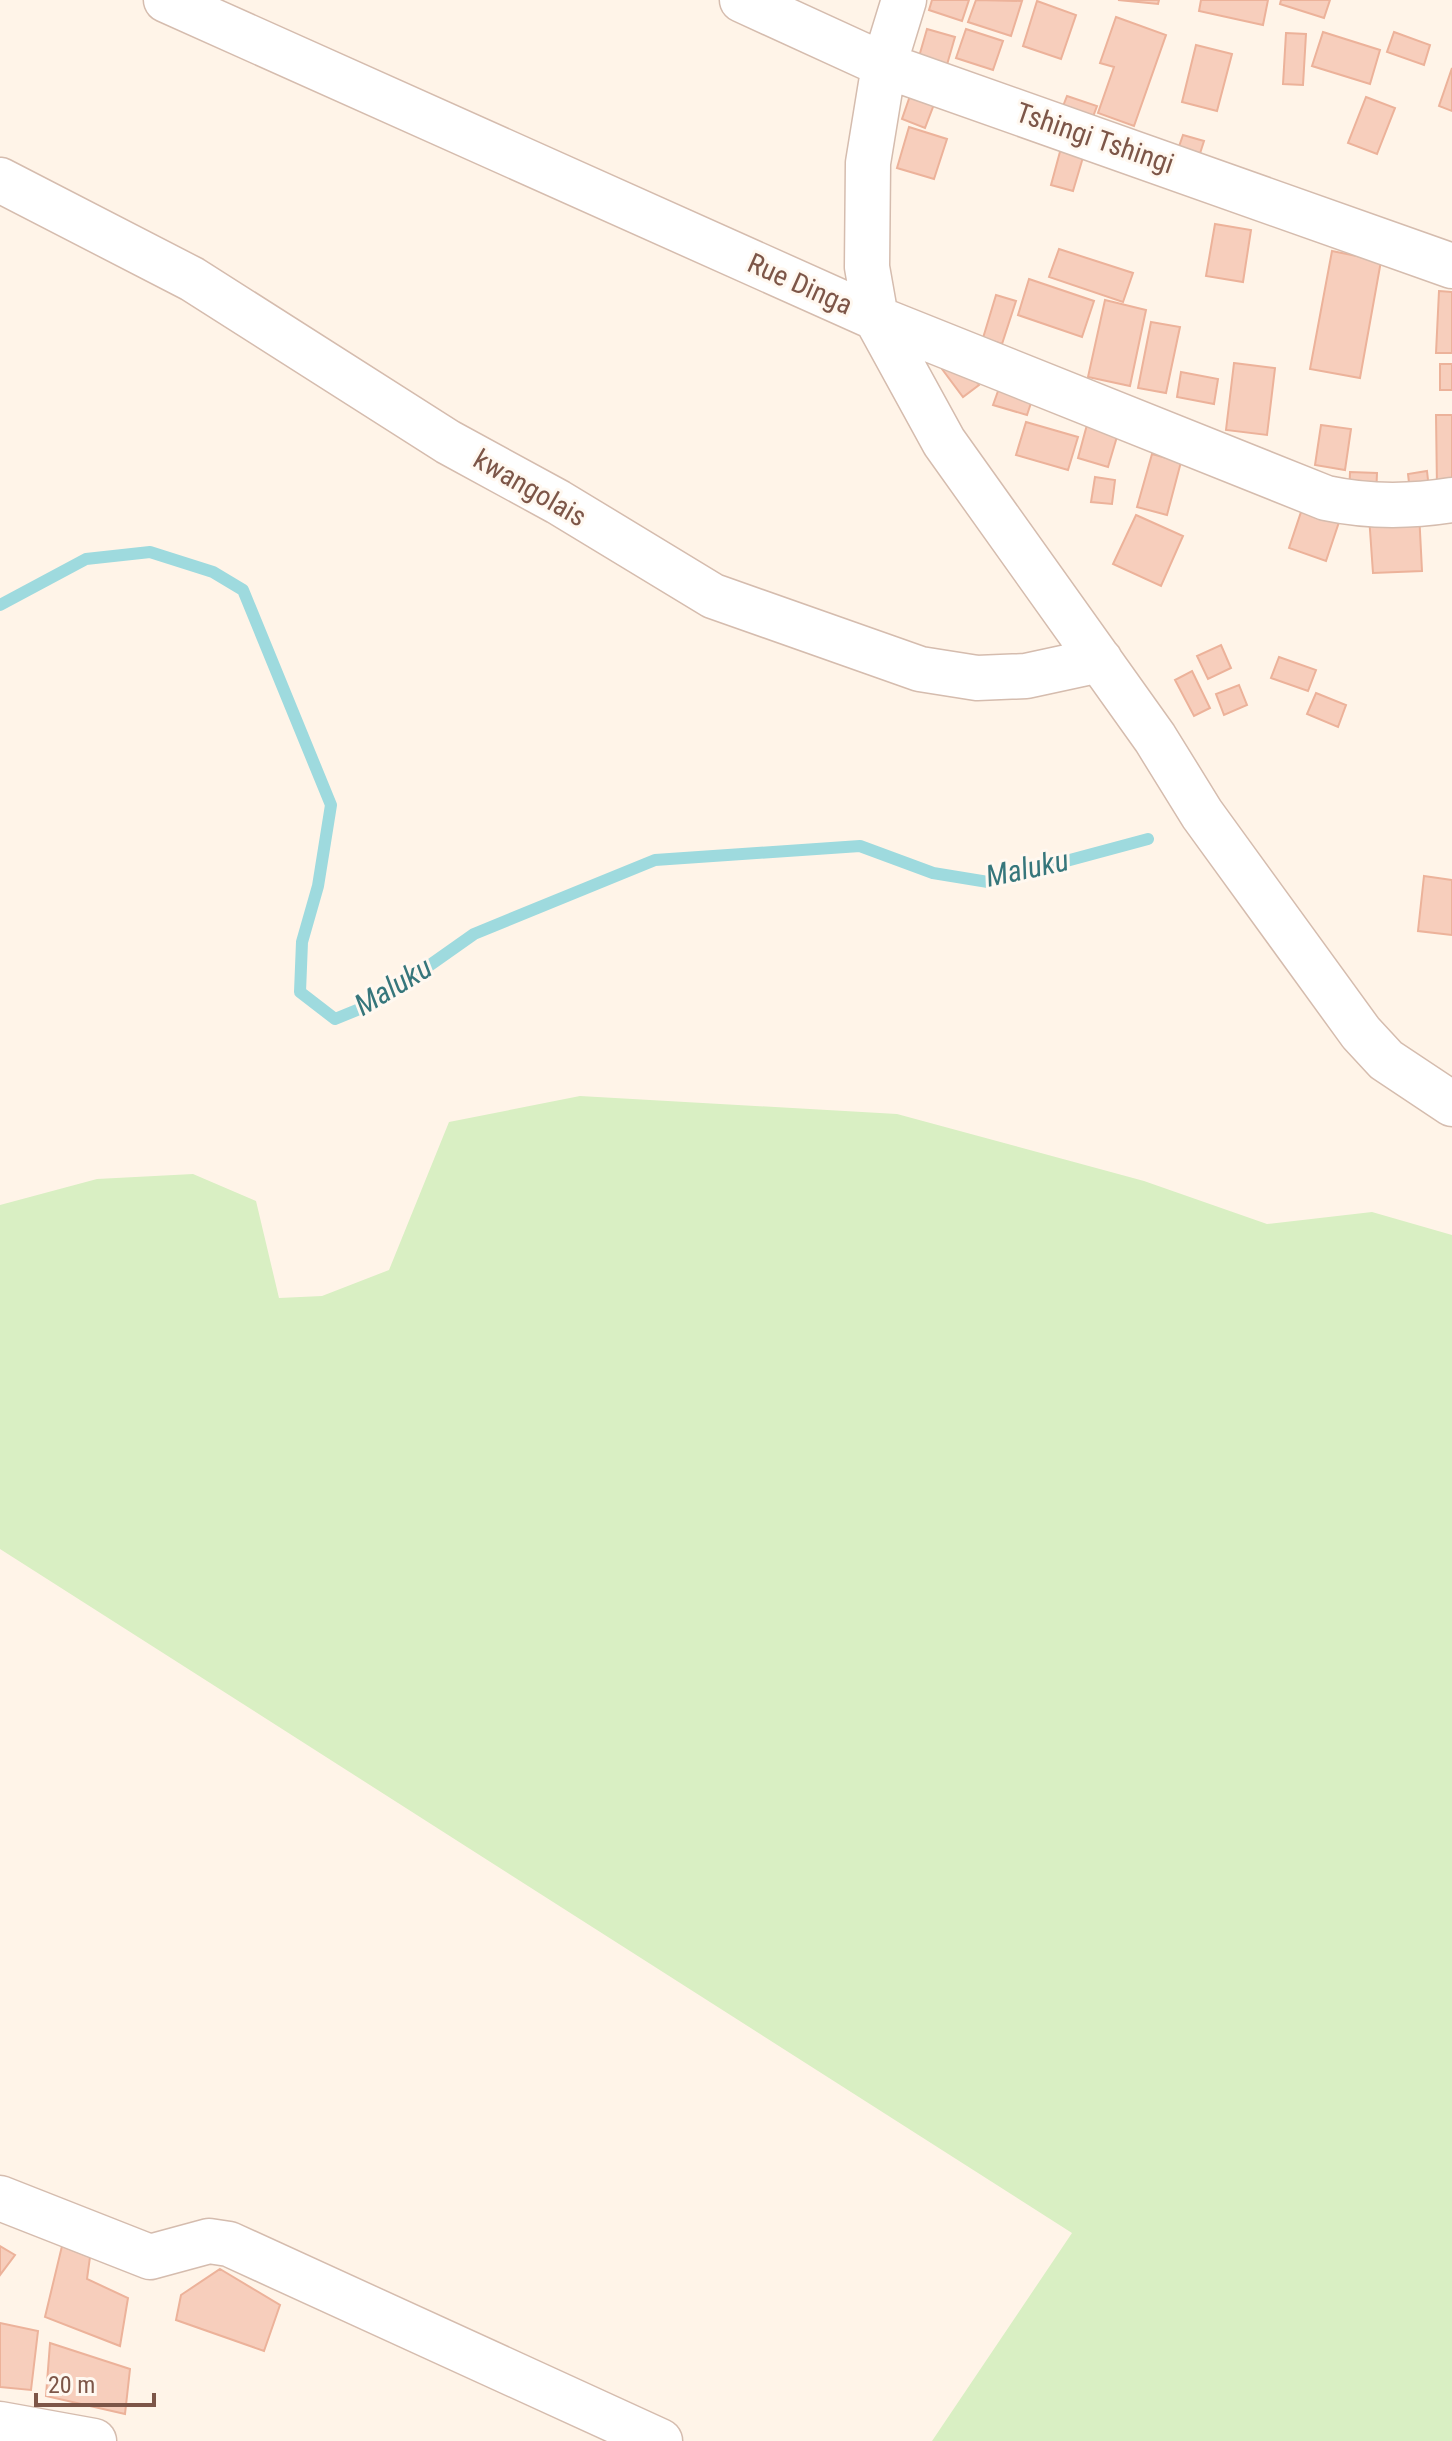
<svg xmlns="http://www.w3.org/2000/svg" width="1452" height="2441" font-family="'Roboto Condensed',sans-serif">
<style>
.green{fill:#d9efc3}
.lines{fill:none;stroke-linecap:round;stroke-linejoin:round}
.stream{stroke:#9edade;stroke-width:12}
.building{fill:#f7cebc;stroke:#ecb29a;stroke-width:2}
.minor-casing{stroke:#d5bcae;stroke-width:47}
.minor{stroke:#fff;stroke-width:44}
.labels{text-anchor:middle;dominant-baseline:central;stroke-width:6;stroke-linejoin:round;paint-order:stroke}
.street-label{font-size:28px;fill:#7d5648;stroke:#fff8f0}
.water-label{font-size:30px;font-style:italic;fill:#36767b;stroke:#fff8f0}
</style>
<rect width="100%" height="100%" fill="#fff4e8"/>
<path class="green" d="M580,1096L897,1114L1144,1181L1267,1224L1372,1212L1452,1235V2441H932L1072,2233L0,1549V1205L97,1179L193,1174L256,1201L279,1298L322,1296L389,1270L449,1122Z"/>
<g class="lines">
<path class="stream" d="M0,605L86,559L150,552L213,572L243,590L331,805L318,886L302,942L300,992L335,1019L379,1001L474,934L655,860L860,846L933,873L988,882L1148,839"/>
</g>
<path class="building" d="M932,0H969L962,21L929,10Z
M976,0L1022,1L1011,36L968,22Z
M1118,0H1159L1158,4Z
M1201,0H1268L1263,25L1199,11Z
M1281,0H1330L1324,18L1280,4Z
M1037,1L1076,15L1061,59L1023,46Z
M1116,17L1166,35L1134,126L1098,113L1114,67L1100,63Z
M927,29L955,37L944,75L916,67Z
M966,29L1003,41L993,70L956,58Z
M1323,32L1380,50L1370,84L1312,66Z
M1394,32L1430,45L1424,65L1387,52Z
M1286,33L1306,34L1303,85L1283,84Z
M1196,45L1232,54L1217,111L1182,102Z
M1452,68V111L1439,106Z
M912,90L936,99L925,128L902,119Z
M1067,96L1097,106L1088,130L1058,119Z
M1366,97L1395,108L1377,154L1348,143Z
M909,127L947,139L934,179L897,168Z
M1183,135L1204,141L1195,169L1174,161Z
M1061,148L1084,154L1073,191L1051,185Z
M1215,224L1251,230L1243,282L1206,276Z
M1059,249L1133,273L1123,302L1049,277Z
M1332,251L1381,261L1360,378L1310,369Z
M1029,279L1094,301L1082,337L1018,315Z
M1439,291L1452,292V353H1436Z
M996,295L1016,301L1002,344L983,338Z
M1105,300L1146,310L1130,386L1088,377Z
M1151,322L1180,327L1166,393L1138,388Z
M958,357L979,385L963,397L942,369Z
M1234,363L1275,368L1267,435L1226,430Z
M1440,364H1452V390H1440Z
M1181,372L1218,379L1214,404L1177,397Z
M1002,380L1035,391L1027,415L993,405Z
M1436,415H1452V488H1437Z
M1088,421L1119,430L1108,467L1078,458Z
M1026,422L1078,437L1068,470L1016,455Z
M1321,425L1351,429L1345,470L1315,465Z
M1152,454L1181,462L1167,515L1137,507Z
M1427,471L1430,498L1411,500L1408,474Z
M1350,472L1377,473L1376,498L1349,497Z
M1095,477L1115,480L1112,504L1091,502Z
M1303,506L1340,519L1326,561L1289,548Z
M1419,512L1422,571L1373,573L1369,516Z
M1136,515L1183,536L1161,586L1113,564Z
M1221,645L1231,668L1208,679L1197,656Z
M1279,657L1316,670L1308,691L1271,678Z
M1192,671L1210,708L1194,716L1175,680Z
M1239,685L1247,705L1224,715L1216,694Z
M1316,693L1346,705L1338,727L1307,714Z
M1424,876L1452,880V935L1418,931Z
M0,2246L15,2255L0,2275Z
M62,2246L90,2257L87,2279L128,2298L120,2346L45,2317Z
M220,2269L280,2305L264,2351L176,2320L181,2295Z
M0,2323L38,2331L31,2390L0,2387Z
M50,2343L130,2369L125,2414L46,2396Z"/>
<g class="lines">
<g class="minor-casing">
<path id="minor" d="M166,0L876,318L1326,498C1368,507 1409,507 1452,500
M742,0L884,65L1452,266
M904,0L884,65L868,163L867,267L876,318L944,442L1155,738L1202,814L1361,1033L1386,1060L1452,1104
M0,180L192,279L448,442L558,502L713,596L920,669L977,678L1026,676L1100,660
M0,2198L150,2257L209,2241L229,2244L660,2441
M0,2424L94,2441"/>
</g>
<use href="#minor" class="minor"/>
</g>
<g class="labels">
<g class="street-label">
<text transform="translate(1095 138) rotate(19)">Tshingi Tshingi</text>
<text transform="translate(800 284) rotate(24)">Rue Dinga</text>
<text transform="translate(530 488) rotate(30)">kwangolais</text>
</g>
<g class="water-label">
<text transform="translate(1027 868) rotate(-12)">Maluku</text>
<text transform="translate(393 986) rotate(-31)">Maluku</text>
</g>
</g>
<path d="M36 2393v12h118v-12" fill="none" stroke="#7d5648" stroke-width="4"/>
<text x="48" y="2393" font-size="24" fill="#7d5648" stroke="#fff8f0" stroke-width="6" paint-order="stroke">20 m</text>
</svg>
